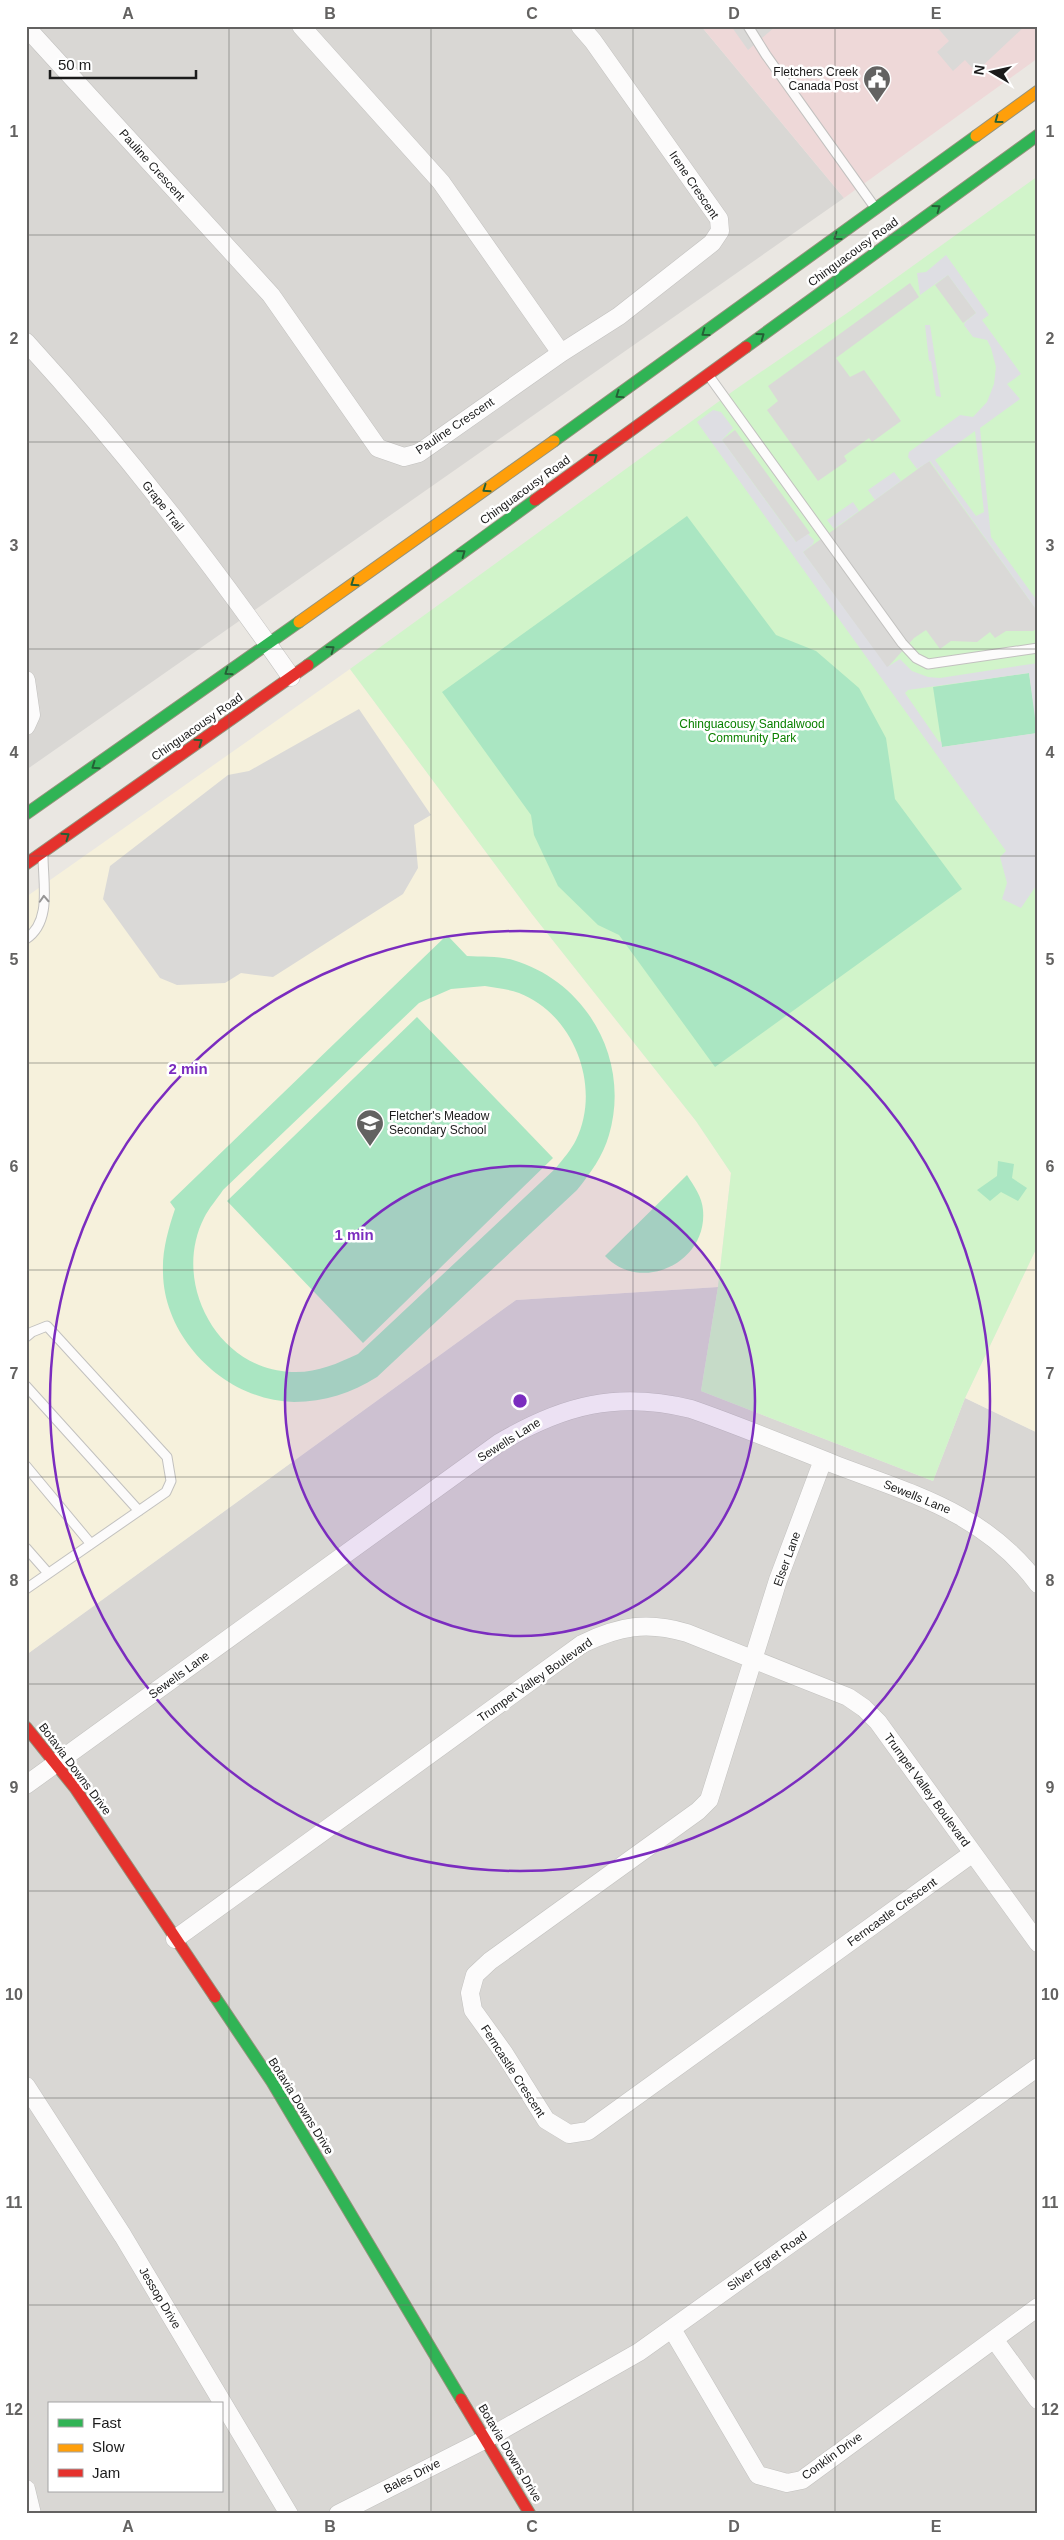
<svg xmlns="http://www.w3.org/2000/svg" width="1064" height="2540" font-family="Helvetica,sans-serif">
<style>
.residential{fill:#d9d7d4;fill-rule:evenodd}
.commercial{fill:#eed8d8}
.education{fill:#f6f1dc}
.park{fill:#d1f4ca}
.pitch{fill:#aae6c2;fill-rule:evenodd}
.parking{fill:#dad9d7}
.plaza{fill:#dedee3;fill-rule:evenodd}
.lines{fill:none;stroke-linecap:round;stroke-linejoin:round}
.lane-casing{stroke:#c2c1bf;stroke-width:11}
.street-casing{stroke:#c2c1bf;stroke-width:19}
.fast-casing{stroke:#94927b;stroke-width:13}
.slow-casing{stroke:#94927b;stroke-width:13}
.jam-casing{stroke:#94927b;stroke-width:13}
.lane{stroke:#fcfbfb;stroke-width:9}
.street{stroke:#fcfbfb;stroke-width:18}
.fast{stroke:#30b455;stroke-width:11}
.slow{stroke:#ff9f0a;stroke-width:11}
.jam{stroke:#e5322d;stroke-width:11}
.oneway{stroke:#246035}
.oneway2{stroke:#979696}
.grid{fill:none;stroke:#636261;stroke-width:1;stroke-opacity:0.55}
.ring{fill:none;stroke:#7b2cbf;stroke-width:2.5}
.labels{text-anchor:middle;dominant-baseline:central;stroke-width:5;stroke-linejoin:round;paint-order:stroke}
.poi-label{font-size:12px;fill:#1b1b1b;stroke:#fff;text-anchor:end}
.street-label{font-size:12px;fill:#1b1b1b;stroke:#fff}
.park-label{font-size:12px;fill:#0b8101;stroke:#fff}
.centre{fill:#7b2cbf;stroke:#fff;stroke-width:2.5}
.ring-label{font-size:15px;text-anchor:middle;font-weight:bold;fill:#7b2cbf;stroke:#fff;stroke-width:5;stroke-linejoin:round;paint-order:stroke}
.neatline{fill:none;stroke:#636261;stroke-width:2}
.grid-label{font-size:16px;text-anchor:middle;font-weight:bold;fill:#636261}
</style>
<rect width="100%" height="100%" fill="#eae7e2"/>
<path class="residential" d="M26,26H701L844,198L26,770Z
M718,1287L701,1391L933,1481L965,1398L1038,1433V2514H26V1655L516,1300ZM49,2404H221V2491H49Z"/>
<path class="commercial" d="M701,26H1038V58L844,198Z"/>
<path class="education" d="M350,669L532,914L696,1121L731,1173L718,1287L516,1300L26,1655V897Z
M1038,1245V1433L965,1398Z"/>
<path class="park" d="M1038,176V1245L965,1398L933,1481L701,1391L718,1287L731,1173L696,1121L532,914L350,669L736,389L850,311Z"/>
<path class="pitch" d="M687,516L776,635L816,651L859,688L886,738L895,799L962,889L715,1067L619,935L598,925L558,886L534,835L531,815L442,692Z
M1029,673L1038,733L942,747L933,687Z
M447,935L467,956C482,957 499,956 513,960C587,982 631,1060 609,1135C603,1156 590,1174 577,1190L377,1377C351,1393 325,1402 294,1402C227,1401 164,1340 163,1273C162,1251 168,1230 175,1209L170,1202ZM485,986C496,988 508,989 519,993C574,1014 602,1087 576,1140C571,1150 563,1159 556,1168L358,1354C336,1364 317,1373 292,1372C218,1370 171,1283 204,1218C209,1208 217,1199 223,1190L419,1003L451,989Z
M417,1017L553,1158L363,1343L227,1201Z
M998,1161L1014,1164L1012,1178L1027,1188L1018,1201L1001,1192L990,1201L977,1190L997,1176Z
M687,1175C694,1186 702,1197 703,1210C708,1263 641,1294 605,1256Z"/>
<path class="parking" d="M731,26H776L748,50Z
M936,26H1025L976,72L965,60L953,71L937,52L949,41Z
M948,275L976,313L963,323L935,285Z
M910,283L919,297L836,358L850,377L864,370L901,421L872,442L869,438L844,456L847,461L818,481L767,410L778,401L768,386Z
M735,430L810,533L797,543L722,440Z
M929,461L1038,612V628L1033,631H1006L995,638L990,632L977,642L951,641L940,649L926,630L914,638L887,668L803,552Z
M359,709L431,815L414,825L418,868L403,894L273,977L241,973L225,983L177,985L160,978L103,899L110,866L228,775L249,771Z"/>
<path class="plaza" d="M946,255L989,315L982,320L1021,374L1007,384L1020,399L980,428L991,537L1038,602V612L930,461L917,469L908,457L909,452L960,415L973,417L987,402L994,384L996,367L991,348L987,340L973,337L964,325L965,322L976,313L948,275L920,295L917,273L926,272ZM975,431L984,512L976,516L935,460Z
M925,325H930L941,397L936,396L931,361H929Z
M713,410L721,412L733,428L722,440L796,542L808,534L814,540L813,544L803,552L887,667L900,659L912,671L928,677L940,678L1038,663V883L1021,908L1002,899L1007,883L1000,857L1006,851L697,422ZM1029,673L1037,733L942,747L941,741L939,742L905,693L908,690Z
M894,472L901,481L875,500L868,490Z
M853,502L859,511L834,529L827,520Z"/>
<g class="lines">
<g class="lane-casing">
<path id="lane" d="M748,26L766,55L876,209
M709,376L902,643L916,658L928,664L1038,648
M26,939C52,922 43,883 43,856
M26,1337L32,1332L47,1326L167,1457L171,1481L166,1492L26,1589
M26,1386L139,1511
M26,1466L91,1544
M26,1548L48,1573"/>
</g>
<g class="street-casing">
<path id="street" d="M301,26L441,182L561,353
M26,27L271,295L378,448L404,457L419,453L561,353L619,316L712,243L720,231L719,219L593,41L580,26
M26,342C122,447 210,561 291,677
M26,680L31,715L26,726
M823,1460L778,1580L709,1800L698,1811L490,1961L475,1975L470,1993L473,2010L504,2053L546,2120L569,2134L588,2131L973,1853
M26,1785L499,1443C563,1405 617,1391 691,1409C740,1426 788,1446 836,1465C915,1495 985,1513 1038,1584
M175,1939L582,1644C619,1626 647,1621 687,1633L848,1697L864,1708L878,1722L1038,1943
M26,2086L123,2236L289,2514
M672,2329L758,2475L787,2483L802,2480L1038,2307
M994,2339L1038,2400
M26,2489L32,2514
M338,2514L486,2439L639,2352L1038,2067"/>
</g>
<g class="fast-casing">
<path id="fast" d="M746,347L1038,135
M554,441L976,136
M308,665L535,500
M26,814L299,622
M215,1997L272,2082L461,2399"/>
</g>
<g class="slow-casing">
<path id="slow" d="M976,136L1038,91
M299,622L554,441"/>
</g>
<g class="jam-casing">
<path id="jam" d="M535,500L746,347
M26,864L308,665
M26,1727L75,1788L215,1997
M461,2399L530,2514"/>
</g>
<use href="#lane" class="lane"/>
<use href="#street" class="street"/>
<use href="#fast" class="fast"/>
<use href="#slow" class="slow"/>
<use href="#jam" class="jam"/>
</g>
<defs><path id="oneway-chevron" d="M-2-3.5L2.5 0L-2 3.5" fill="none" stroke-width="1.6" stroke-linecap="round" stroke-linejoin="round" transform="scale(1.25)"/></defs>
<g class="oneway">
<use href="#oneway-chevron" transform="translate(998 120) rotate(144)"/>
<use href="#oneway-chevron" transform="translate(937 208) rotate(-36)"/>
<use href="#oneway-chevron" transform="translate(837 237) rotate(144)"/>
<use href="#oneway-chevron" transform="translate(705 333) rotate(144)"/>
<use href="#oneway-chevron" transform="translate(761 336) rotate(-36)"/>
<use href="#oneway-chevron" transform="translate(619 395) rotate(145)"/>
<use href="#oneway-chevron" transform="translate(594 457) rotate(-36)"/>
<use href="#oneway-chevron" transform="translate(486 489) rotate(145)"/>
<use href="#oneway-chevron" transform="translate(462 553) rotate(-36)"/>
<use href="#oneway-chevron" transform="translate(354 583) rotate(145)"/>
<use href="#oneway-chevron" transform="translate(331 649) rotate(-36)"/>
<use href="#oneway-chevron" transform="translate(228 672) rotate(145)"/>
<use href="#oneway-chevron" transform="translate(199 742) rotate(-35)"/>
<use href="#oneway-chevron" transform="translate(95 766) rotate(145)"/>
<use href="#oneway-chevron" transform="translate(66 836) rotate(-35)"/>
</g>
<use class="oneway2" href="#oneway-chevron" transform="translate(44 899) rotate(-93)"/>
<path class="grid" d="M229,26V2514M431,26V2514M633,26V2514M835,26V2514M26,235H1038M26,442H1038M26,649H1038M26,856H1038M26,1063H1038M26,1270H1038M26,1477H1038M26,1684H1038M26,1891H1038M26,2098H1038M26,2305H1038"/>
<circle cx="520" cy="1401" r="235" fill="#7b2cbf" fill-opacity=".12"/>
<g class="ring">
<circle cx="520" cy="1401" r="235"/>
<circle cx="520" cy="1401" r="470"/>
</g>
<defs>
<g id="civic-pin" transform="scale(1.4375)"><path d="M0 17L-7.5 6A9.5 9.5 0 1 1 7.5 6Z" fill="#636261" stroke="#fff"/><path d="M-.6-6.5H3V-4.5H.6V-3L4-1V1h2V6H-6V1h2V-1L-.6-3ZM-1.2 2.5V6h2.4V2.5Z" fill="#fff"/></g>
<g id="school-pin" transform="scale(1.4375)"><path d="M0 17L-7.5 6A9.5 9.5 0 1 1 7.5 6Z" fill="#636261" stroke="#fff"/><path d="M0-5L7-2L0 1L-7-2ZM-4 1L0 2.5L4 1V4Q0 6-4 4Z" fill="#fff"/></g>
</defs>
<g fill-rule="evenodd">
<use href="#civic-pin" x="877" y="79"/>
<use href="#school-pin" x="370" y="1123"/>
</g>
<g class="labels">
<g class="poi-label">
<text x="858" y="72">Fletchers Creek<tspan x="858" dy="14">Canada Post</tspan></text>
<text x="389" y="1116" text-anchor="start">Fletcher's Meadow<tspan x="389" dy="14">Secondary School</tspan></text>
</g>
<g class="street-label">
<text transform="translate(152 165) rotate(48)">Pauline Crescent</text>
<text transform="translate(694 185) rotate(56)">Irene Crescent</text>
<text transform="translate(853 252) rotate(-36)">Chinguacousy Road</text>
<text transform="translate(455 426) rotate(-34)">Pauline Crescent</text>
<text transform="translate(525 490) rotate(-36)">Chinguacousy Road</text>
<text transform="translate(163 506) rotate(52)">Grape Trail</text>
<text transform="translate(197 727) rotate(-35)">Chinguacousy Road</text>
<text transform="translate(509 1440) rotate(-32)">Sewells Lane</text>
<text transform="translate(917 1497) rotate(22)">Sewells Lane</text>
<text transform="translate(787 1559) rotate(-70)">Elser Lane</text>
<text transform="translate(179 1675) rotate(-36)">Sewells Lane</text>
<text transform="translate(535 1680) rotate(-35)">Trumpet Valley Boulevard</text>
<text transform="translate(75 1769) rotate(53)">Botavia Downs Drive</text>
<text transform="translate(927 1790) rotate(54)">Trumpet Valley Boulevard</text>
<text transform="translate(892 1912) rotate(-36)">Ferncastle Crescent</text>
<text transform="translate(513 2071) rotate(57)">Ferncastle Crescent</text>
<text transform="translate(301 2106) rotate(58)">Botavia Downs Drive</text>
<text transform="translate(767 2261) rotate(-35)">Silver Egret Road</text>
<text transform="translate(160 2298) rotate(59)">Jessop Drive</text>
<text transform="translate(510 2453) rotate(59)">Botavia Downs Drive</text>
<text transform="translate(832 2456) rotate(-36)">Conklin Drive</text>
<text transform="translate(412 2476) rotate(-27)">Bales Drive</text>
</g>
<g class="park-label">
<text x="752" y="724">Chinguacousy Sandalwood<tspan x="752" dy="14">Community Park</tspan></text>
</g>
</g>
<circle cx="520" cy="1401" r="8" class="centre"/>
<g class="ring-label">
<text x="188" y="1074">2 min</text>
<text x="354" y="1240">1 min</text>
</g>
<rect width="1064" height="2540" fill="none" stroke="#ffffff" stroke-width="55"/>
<rect x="48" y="2402" width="175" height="90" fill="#ffffff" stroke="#a4a4a4"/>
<rect x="58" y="2419" width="25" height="8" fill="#30b455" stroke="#a4a4a4"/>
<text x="92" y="2428" font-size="15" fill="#1b1b1b">Fast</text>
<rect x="58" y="2444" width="25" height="8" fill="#ff9f0a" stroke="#a4a4a4"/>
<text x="92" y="2452" font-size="15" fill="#1b1b1b">Slow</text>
<rect x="58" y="2469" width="25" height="8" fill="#e5322d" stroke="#a4a4a4"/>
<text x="92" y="2478" font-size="15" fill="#1b1b1b">Jam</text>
<g transform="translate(992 72) rotate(279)" stroke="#ffffff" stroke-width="4" paint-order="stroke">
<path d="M0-4L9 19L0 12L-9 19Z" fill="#1b1b1b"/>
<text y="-8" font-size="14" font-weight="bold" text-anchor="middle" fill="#1b1b1b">N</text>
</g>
<path d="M50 70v8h146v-8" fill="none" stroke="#1b1b1b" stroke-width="2.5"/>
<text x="58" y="70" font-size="15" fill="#1b1b1b" stroke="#ffffff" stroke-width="4" paint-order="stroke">50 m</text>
<rect x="28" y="28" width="1008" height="2484" class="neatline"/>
<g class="grid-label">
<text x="128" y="19">A</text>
<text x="330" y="19">B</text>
<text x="532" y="19">C</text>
<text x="734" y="19">D</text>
<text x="936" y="19">E</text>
<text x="14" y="137">1</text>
<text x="1050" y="137">1</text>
<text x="14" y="344">2</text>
<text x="1050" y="344">2</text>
<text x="14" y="551">3</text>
<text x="1050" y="551">3</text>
<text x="14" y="758">4</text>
<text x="1050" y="758">4</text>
<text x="14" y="965">5</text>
<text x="1050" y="965">5</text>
<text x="14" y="1172">6</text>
<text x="1050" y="1172">6</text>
<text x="14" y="1379">7</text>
<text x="1050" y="1379">7</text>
<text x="14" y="1586">8</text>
<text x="1050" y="1586">8</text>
<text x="14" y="1793">9</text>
<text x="1050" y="1793">9</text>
<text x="14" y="2000">10</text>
<text x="1050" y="2000">10</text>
<text x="14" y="2208">11</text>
<text x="1050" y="2208">11</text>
<text x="14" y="2415">12</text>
<text x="1050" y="2415">12</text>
<text x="128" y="2532">A</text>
<text x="330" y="2532">B</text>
<text x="532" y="2532">C</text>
<text x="734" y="2532">D</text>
<text x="936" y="2532">E</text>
</g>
</svg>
